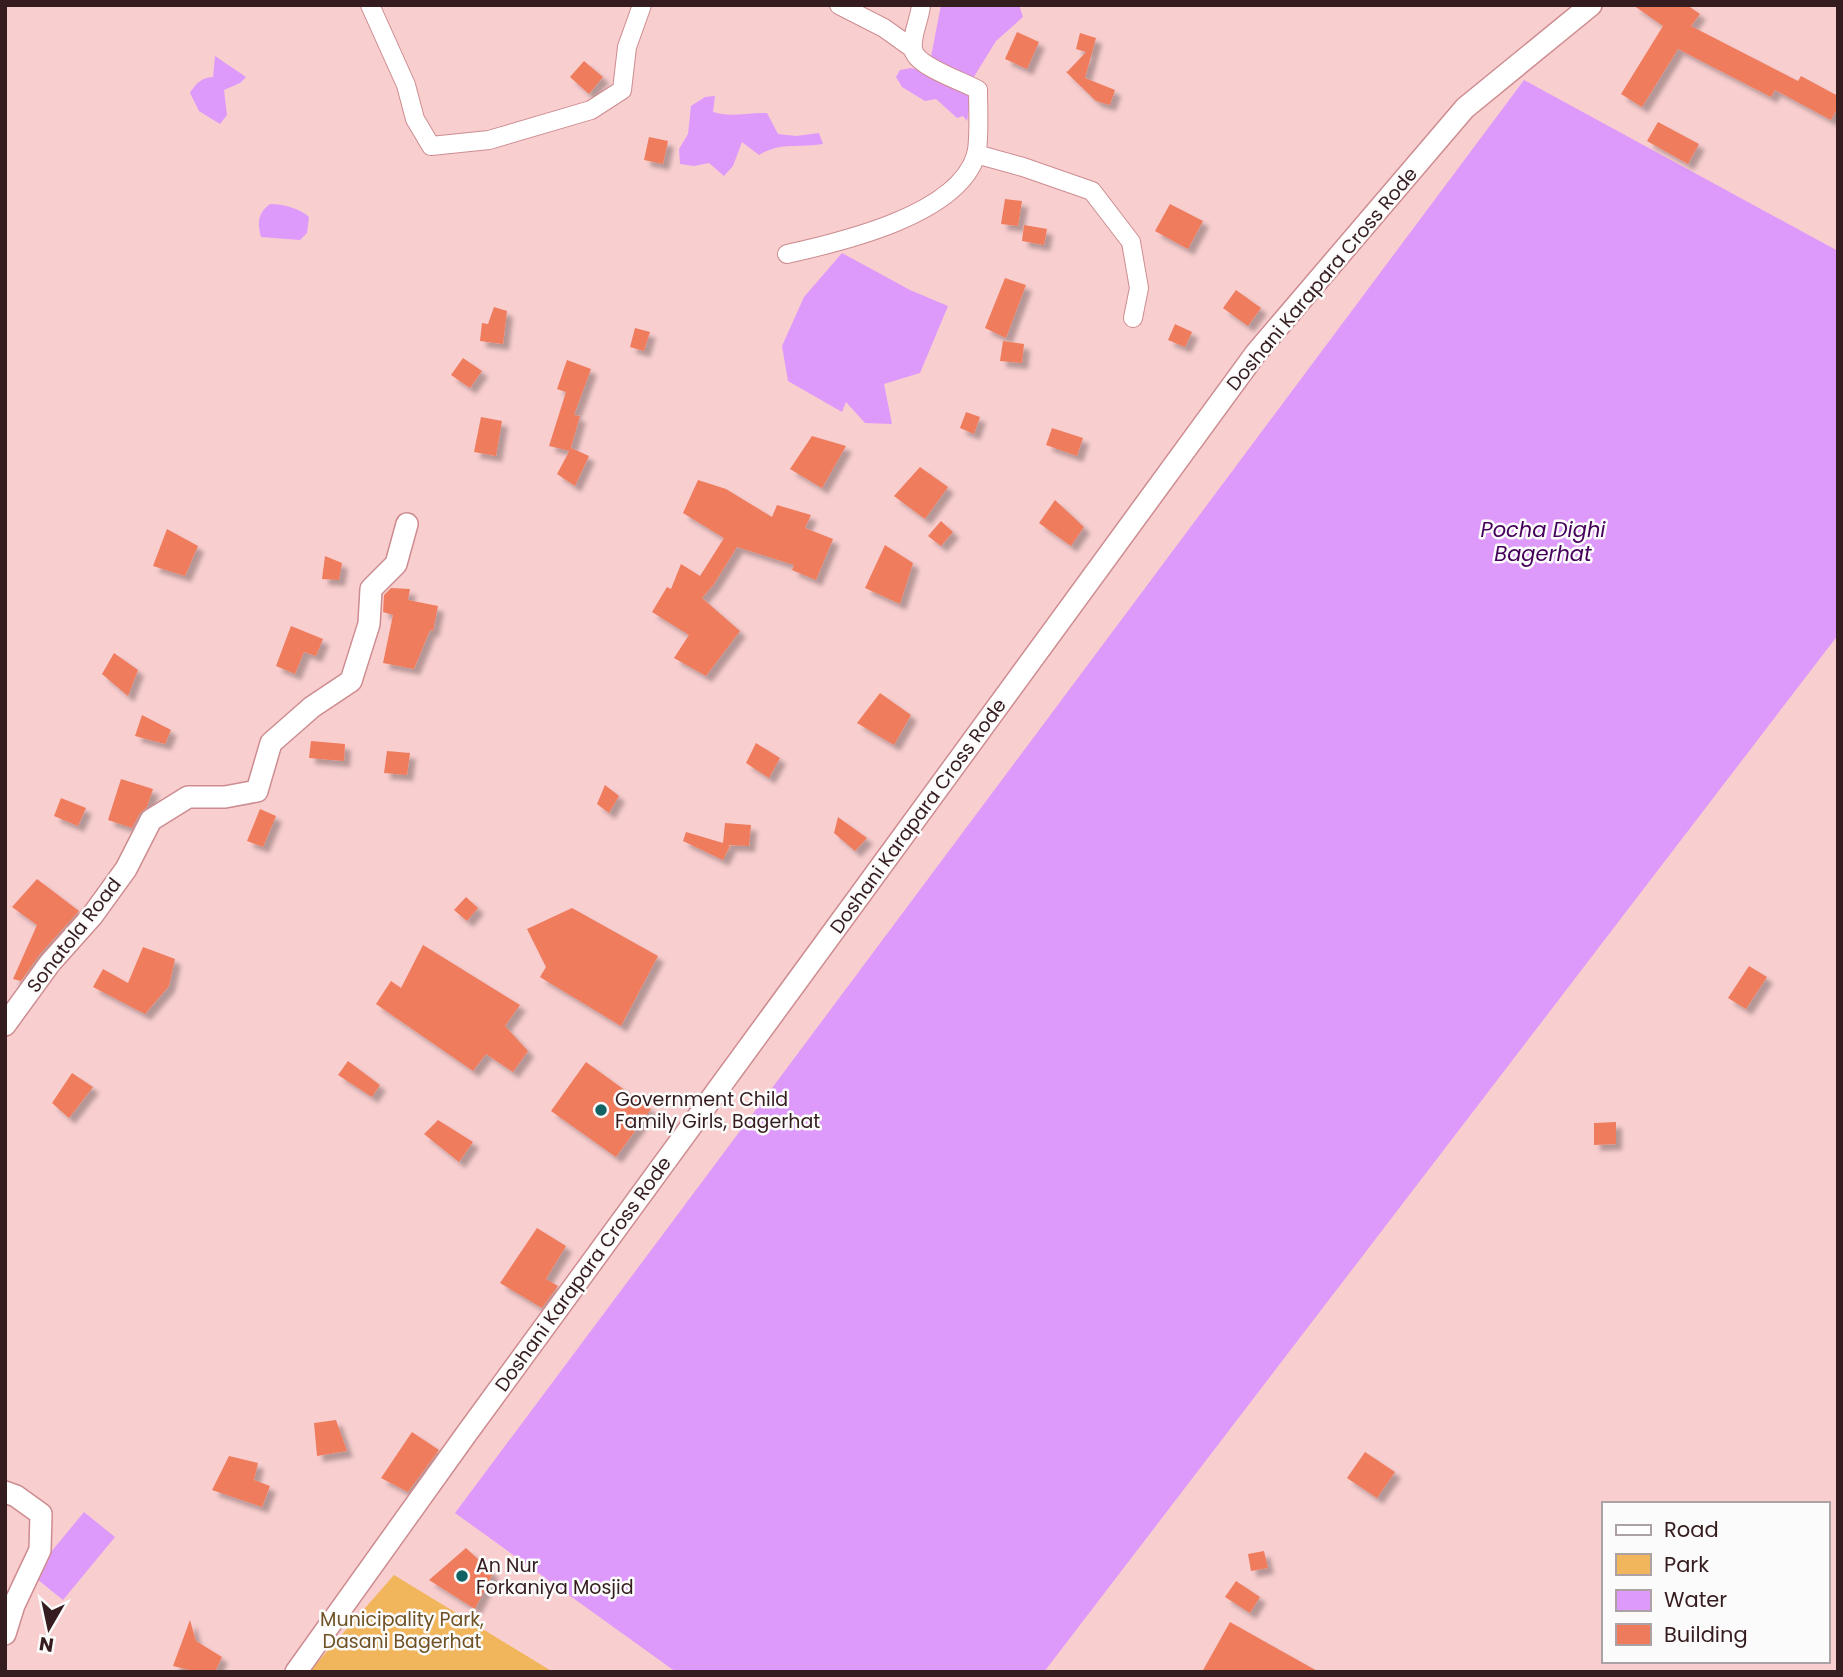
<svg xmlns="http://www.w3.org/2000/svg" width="1843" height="1677" font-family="Poppins,sans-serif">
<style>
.green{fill:#f1b65c}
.water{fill:#de9afa}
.building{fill:#ef7b5d;filter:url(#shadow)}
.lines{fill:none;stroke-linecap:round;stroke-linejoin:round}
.minor-casing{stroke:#cd8c90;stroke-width:20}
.tertiary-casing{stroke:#cd8c90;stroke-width:24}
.minor{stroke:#fff;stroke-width:18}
.tertiary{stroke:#fff;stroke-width:21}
.poi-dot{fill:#116262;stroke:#fbfbfb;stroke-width:2.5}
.labels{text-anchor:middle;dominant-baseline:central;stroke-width:5;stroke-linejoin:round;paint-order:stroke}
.street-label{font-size:19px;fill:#351c1e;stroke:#fbfbfb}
.poi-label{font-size:19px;fill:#351c1e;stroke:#fbfbfb;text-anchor:start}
.park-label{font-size:19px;fill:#6e5125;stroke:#fbfbfb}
.water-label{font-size:21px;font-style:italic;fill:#440059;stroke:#fbfbfb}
</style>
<defs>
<filter id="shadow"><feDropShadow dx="6" dy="6" stdDeviation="2" flood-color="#0004"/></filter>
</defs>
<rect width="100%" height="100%" fill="#f8cecf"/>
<path class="green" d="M394,1575L553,1672H309Z"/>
<path class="water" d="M941,5H1019L1023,17L996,41L972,80L930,62Z
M215,56L246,77L240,83L224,90L227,115L220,124L199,111L190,93C196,83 201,78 213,77Z
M911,68L927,72L971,96L967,121L963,116L957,118L936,99L925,101L902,87L896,77L900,70Z
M1524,80L1838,251V635L1044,1672H676L455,1513Z
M715,96L713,112C732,118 747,112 767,113L778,134L796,136L819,133L823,144C800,148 779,142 759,155L742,142L733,166L724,176L709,163L694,166L680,164L679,149L688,134L691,106L705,97Z
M270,204C283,204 299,208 309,217L307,233L300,240L261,237C257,222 258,213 270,204Z
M842,253L910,290L948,306L920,373L884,384L892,424L865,423L846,402L842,412L788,381L782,346L804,297Z
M84,1512L115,1537L63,1600L32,1575Z"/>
<path class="building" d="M1633,5H1687L1700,14L1691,26L1798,81L1801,76L1838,96V107L1831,120L1775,90L1771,97L1678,49L1642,107L1621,94L1663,26Z
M1017,32L1039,42L1027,69L1005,59Z
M1080,33L1096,38L1085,78L1115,90L1110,105L1096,101L1065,71L1067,72L1086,52L1076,49Z
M584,61L603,77L589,94L570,77Z
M1658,122L1699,144L1688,164L1647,141Z
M649,137L668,141L663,164L644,160Z
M1005,199L1022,201L1018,226L1001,224Z
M1170,204L1203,221L1188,249L1155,231Z
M1024,225L1047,229L1044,245L1022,241Z
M1005,278L1026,285L1006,338L985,328Z
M1236,290L1261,308L1248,326L1223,308Z
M494,307L507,311L503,344L480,341L482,323L488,324Z
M1175,324L1192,332L1185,347L1168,340Z
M635,328L650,332L644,351L630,347Z
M1003,341L1024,344L1022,363L1000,361Z
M463,358L482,371L470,388L451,375Z
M567,360L591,369L574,415L580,416L570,451L549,446L566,392L557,389Z
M966,412L980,417L974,434L960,428Z
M481,417L502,421L496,456L474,452Z
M1052,428L1083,438L1077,456L1046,445Z
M812,436L846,446L822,488L790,469Z
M571,448L589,456L575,486L557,474Z
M920,467L948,487L925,519L894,496Z
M698,480L726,489L772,517L777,505L811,515L805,528L833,539L816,580L792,570L794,565L737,547L714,584L702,598L740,631L706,676L674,658L689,635L652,612L667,587L671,589L681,564L700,576L724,538L683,513Z
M1055,500L1084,527L1071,546L1039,523Z
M941,521L953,532L941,546L928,536Z
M167,529L198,546L185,576L153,566Z
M885,545L913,563L900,604L865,588Z
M325,556L342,563L339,580L322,579Z
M391,588L410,589L408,600L438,606L433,631L430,630L414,669L383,663L393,615L383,612L384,595Z
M291,626L323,639L316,656L304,652L295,674L276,666Z
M114,653L138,670L128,696L102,674Z
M880,693L911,715L894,745L857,723Z
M142,715L171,730L165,744L135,736Z
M311,741L345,744L344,761L309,758Z
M756,743L780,758L769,778L746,763Z
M387,751L410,753L407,775L384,773Z
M121,779L153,789L147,807L140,813L132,828L108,820Z
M605,785L619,796L609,813L597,804Z
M61,798L86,808L78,826L54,816Z
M260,809L276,816L263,847L247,841Z
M838,817L867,838L855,851L834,833Z
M725,823L751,825L749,846L727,845L730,846L723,860L683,841L686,832L723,843Z
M37,879L79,911L40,954L21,981L13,979L37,925L12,907Z
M466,897L478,908L467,921L454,910Z
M572,908L658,956L621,1026L540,977L546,967L527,929Z
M423,945L520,1005L505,1026L528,1051L513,1072L486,1054L473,1071L376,1004L391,981L401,988Z
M143,947L175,959L169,986L145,1014L93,987L103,969L128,983Z
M1749,966L1767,977L1746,1009L1728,998Z
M348,1061L380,1085L372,1097L338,1075Z
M586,1062L651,1109L616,1157L551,1111Z
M72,1073L93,1087L69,1118L52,1103Z
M438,1120L473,1142L459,1162L424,1134Z
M1616,1122V1144L1594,1145V1123Z
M537,1228L566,1246L546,1279L558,1286L542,1308L500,1283Z
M336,1420L347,1451L317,1456L314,1423Z
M412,1432L439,1450L408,1492L381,1478Z
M1365,1452L1395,1472L1377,1498L1347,1478Z
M229,1456L258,1463L254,1480L270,1486L262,1507L212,1490Z
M466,1548L493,1573L475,1609L429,1580Z
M1264,1551L1268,1568L1251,1571L1248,1554Z
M1236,1581L1260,1597L1250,1613L1225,1597Z
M190,1620L196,1641L222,1657L215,1672H198L173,1666Z
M1230,1622L1319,1672H1202Z"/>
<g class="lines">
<g class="minor-casing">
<path id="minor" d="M370,5L406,85L415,119L431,146L489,140L591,110L622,90L627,47L642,5
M839,5L884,28L912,48
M976,154L1023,167L1092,191L1131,242L1139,288L1133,318
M787,254C841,242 958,215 976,155C980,140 978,106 978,90C963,81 916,67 913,49C911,35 920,19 921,5"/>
</g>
<g class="tertiary-casing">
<path id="tertiary" d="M5,1025L50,963L92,916L126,869L151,820L188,797H225L257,791L271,743L312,707L351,681L369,624L371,589L396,564L407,524
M5,1492L16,1496L41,1514L40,1550L14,1605L5,1634
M296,1672L467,1433L1256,353L1465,108L1591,5"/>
</g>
<use href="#minor" class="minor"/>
<use href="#tertiary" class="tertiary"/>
</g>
<g class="poi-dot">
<circle cx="601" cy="1110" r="7"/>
<circle cx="462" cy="1576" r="7"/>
</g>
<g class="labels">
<g class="street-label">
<text transform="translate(1322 279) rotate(-50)">Doshani Karapara Cross Rode</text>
<text transform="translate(918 816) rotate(-54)">Doshani Karapara Cross Rode</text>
<text transform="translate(74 935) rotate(-52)">Sonatola Road</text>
<text transform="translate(583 1274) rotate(-54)">Doshani Karapara Cross Rode</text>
</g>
<g class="poi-label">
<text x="615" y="1099">Government Child<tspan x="615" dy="22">Family Girls, Bagerhat</tspan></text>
<text x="476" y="1565">An Nur<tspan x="476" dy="22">Forkaniya Mosjid</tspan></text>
</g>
<g class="park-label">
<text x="402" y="1619">Municipality Park,<tspan x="402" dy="22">Dasani Bagerhat</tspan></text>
</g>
<g class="water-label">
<text x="1543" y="529">Pocha Dighi<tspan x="1543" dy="24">Bagerhat</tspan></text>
</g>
</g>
<rect width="1843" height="1677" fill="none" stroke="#351c1e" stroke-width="14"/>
<rect x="1602" y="1502" width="228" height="161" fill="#fbfbfb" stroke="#aca2a3" stroke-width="2"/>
<rect x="1616" y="1525" width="35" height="10" fill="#ffffff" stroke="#aca2a3" stroke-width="2"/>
<text x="1664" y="1537" font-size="21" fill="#351c1e">Road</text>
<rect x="1616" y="1554" width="35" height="21" fill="#f1b65c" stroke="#aca2a3" stroke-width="2"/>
<text x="1664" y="1572" font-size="21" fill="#351c1e">Park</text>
<rect x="1616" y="1590" width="35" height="21" fill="#de9afa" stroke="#aca2a3" stroke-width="2"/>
<text x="1664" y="1607" font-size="21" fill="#351c1e">Water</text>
<rect x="1616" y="1624" width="35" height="21" fill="#ef7b5d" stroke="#aca2a3" stroke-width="2"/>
<text x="1664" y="1642" font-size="21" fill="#351c1e">Building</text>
<g transform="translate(49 1628) rotate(189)" stroke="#fbfbfb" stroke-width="5" paint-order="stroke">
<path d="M0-5L12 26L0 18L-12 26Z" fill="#351c1e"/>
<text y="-10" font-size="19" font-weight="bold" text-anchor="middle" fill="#351c1e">N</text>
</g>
</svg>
